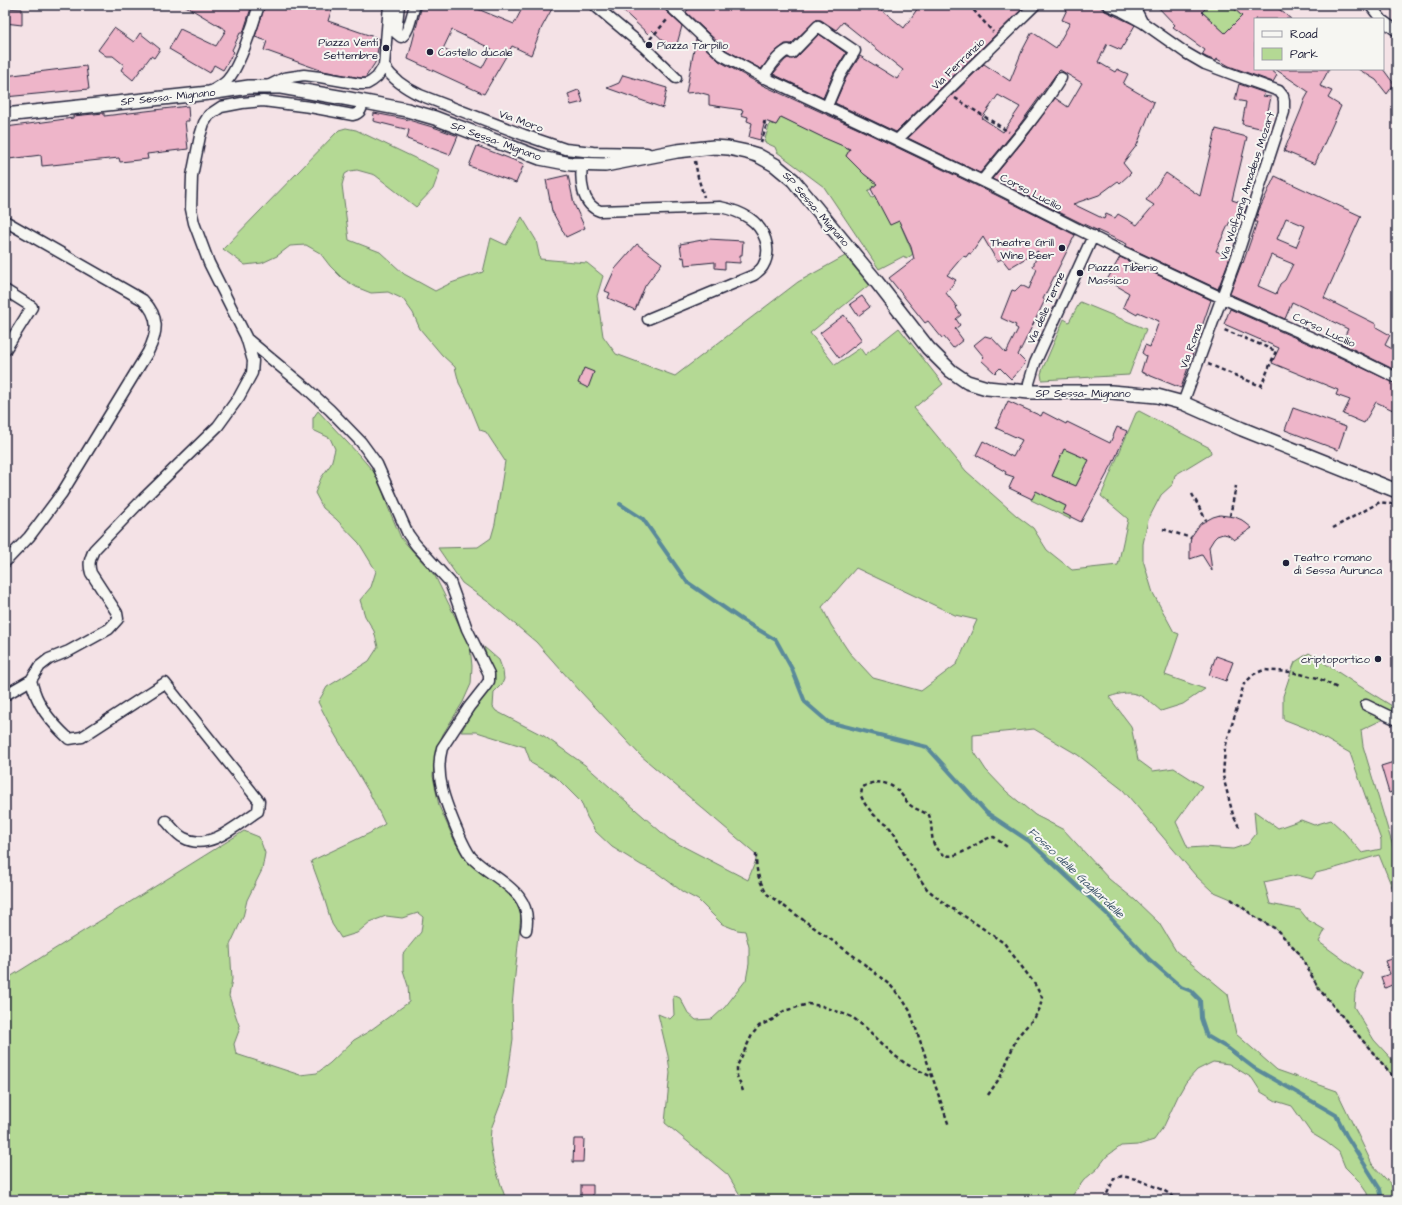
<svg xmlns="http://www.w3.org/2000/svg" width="1402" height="1205" font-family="'Architects Daughter',sans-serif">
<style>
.green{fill:#b4d994;stroke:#6b7e68;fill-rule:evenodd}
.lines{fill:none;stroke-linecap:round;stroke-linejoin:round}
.stream{stroke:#5a8a9a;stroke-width:4}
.building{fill:#eeb5c9;stroke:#22223b;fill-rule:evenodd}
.minor-casing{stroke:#22223b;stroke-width:13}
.tertiary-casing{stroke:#22223b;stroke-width:16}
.path{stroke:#22223b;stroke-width:2.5;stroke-dasharray:4 3;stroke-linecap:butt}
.minor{stroke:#f6f6f2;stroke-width:10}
.tertiary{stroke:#f6f6f2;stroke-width:13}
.poi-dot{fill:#22223b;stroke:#f6f6f2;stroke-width:1.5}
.labels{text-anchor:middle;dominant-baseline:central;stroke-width:4;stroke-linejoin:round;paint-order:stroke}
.poi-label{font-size:11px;fill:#22223b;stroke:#f6f6f2;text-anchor:start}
.street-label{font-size:11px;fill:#22223b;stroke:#f6f6f2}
.water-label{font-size:12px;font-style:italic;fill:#3e566b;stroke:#f6f6f2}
</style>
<rect width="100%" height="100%" fill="#f4e2e6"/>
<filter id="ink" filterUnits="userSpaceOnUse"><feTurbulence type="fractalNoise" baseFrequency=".025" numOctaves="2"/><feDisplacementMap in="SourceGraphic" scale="8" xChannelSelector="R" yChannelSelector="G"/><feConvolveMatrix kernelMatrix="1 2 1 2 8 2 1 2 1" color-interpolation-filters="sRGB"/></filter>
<g filter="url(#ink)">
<path class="green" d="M1209,5H1230L1242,16L1225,33L1202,12Z
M781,117L850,149L846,156L864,174L877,184L868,191L872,198L875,197L899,221L913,254L906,259L904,256L879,269L824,187L777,152L775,147L764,142L770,123L776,125Z
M346,128L356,130L440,170L433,189L416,207L375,175L357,170L350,171L345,174L342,185L349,240L380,252L404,274L435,291L451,283L483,272L491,238L506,245L522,217L536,240L540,259L587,263L603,276L597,296L603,336L616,354L675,376L798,282L845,256L869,285L810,333L835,365L860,348L865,355L899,328L943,384L914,408L966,471L1017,516L1033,528L1047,550L1072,570L1118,565L1128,519L1101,496L1136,413L1139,411L1210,448L1211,453L1175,475L1173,484L1161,495L1148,520L1143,544V560L1153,593L1174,632L1179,634L1165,675L1205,689L1183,704L1161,711C1142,695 1135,688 1109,697L1131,726L1138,760L1153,771L1174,768L1202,786L1176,822L1188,848L1203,847L1233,849L1248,844L1256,834L1254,811L1278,828L1301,820L1314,825L1331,820L1344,832L1362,853L1381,849V840L1350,753L1306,728L1283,719V696L1291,672L1295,662L1309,653L1353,682L1397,709V725L1384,719L1361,730L1363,746L1397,860V906L1394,892L1379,855L1332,869L1316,873L1312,879L1297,875L1264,882L1270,904L1300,910L1308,920L1325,930L1319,942L1363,974L1355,993L1354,1007L1374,1040L1397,1065V1081L1319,989L1299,953L1276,929L1258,919L1231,899L1212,891L1196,876L1123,790L1078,755L1034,729L973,735V750L986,770L1007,792L1035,815L1064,830L1109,879L1135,900L1159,923L1176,951L1228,994L1236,1034L1277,1070L1337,1091L1372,1164L1397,1191V1200H1368L1367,1193L1358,1180L1345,1167L1339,1152L1326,1142L1311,1133L1292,1106L1276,1101L1261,1092L1252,1078L1229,1064L1213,1062L1197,1070L1186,1082L1178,1096L1164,1126L1154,1140L1138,1145L1121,1146L1107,1156L1097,1169L1084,1180L1069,1200H743L728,1175L665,1123L670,1073L668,1056L658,1014L670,1019L674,1015L673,995L680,998L688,1013L696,1020L712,1019L725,1007L746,980L749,964V947L745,931L737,930L722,924L698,900L683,892L656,872L641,865L612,847L595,831L587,817L581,802L557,778L531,763L525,747L477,732H461L493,677L484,647L499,660L503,671L504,679L502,684L494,692L493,707L496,711L544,736L585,765L669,839L748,880L756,860V854L640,755L580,691L536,642L491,604L462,583L438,548L478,547L491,538L495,524L505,461L486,432L480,430L467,398L459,383L455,367L442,355L420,329L413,313L403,299L388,292L371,293L356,287L342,278L330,266L320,253L306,245L290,246L277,256L262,263L245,265L223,249L336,133L339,130ZM856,568L955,615L977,620L957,664L921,691L873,678L849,652L831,625L822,607Z
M1080,302L1146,329L1129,375L1042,380L1041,374L1043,368L1064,319L1069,322Z
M318,411L360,456L378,477L388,507L401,538L435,576L470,647L472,666L471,684L463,702L443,734L435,755L433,776L439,806L455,842L470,864L503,888L514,899L521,914L512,1006L513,1039L510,1060L505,1092L491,1129L490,1142L493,1161L506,1200H5V980L244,831L259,837L265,853L262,870L247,900L243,917L230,945L232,979L229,996L240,1028L234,1044L236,1054L300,1075L317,1073L330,1063L354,1040L368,1032L409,1002L408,986L403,970V954L421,932L423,917L418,913L402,918L386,916L370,922L357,933L341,938L332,924L322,891L311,861L370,833L385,824L370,794L334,733L318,702L327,687L369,661L378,647L374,631L365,616L360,600L371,587L376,571L359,543L336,519L323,508L315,493L321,478L331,464L335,449L330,438L313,430V418Z
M1064,449L1089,460L1076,486L1052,476Z
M1034,490L1066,506L1063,513L1070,516V519L1031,500Z"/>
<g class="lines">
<path class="stream" d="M620,504L643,519L687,582L742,620L776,640L792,669L805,702L828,722L927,747L987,813L1029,841L1106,913L1150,960L1181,987L1191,991L1200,1000L1201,1018L1207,1036L1229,1049L1254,1068L1336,1115L1346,1135L1380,1189L1382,1200"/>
</g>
<path class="building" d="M184,5H231L240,8L243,5H252L243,33H240L232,50L234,52L223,70L214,65L210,73L169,49L180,29L216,46L226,30Z
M265,5H333L328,21L380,39L375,63L365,78H361L323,71L264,50L267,41L255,37Z
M422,5H468L514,24L524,5H554L542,27L531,55L512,46L484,94L408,59ZM452,30L492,49L482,68L443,49Z
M617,5H662L665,10L682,26L677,44L672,49L652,30L648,34Z
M692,5H876L904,28L920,5H1026L896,132L835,103L846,78L860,56L897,79L903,70L843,22L836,30L821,20H816L791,44H785L776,51L761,69L726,50L686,12Z
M1069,5H1098L1105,11L1135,25L1121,50L1107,44L1098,62L1115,72L1117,69L1128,74L1123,84L1154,102L1137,145L1123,163L1131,173L1120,183L1118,181L1099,195L1073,204L1104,219L1106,214L1115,218L1118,214L1137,225L1154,205L1146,200L1166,173L1200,196L1216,129L1247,137L1232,200L1247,205L1242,219L1232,217L1216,251L1230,257L1218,289L1126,246L1127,244L1081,223L992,179L1028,135L1055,98L1068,107L1082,83L1060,70L1056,74L1018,127L980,173L908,138L984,64L1010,81L1022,51L1032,32L1056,48L1070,23L1062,20ZM998,95L1020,107L1003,132L982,118Z
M1156,5H1209L1202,12L1225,33L1242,16L1230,5H1274L1291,19H1255V69H1270L1277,75L1273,82L1229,66L1217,59L1216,61L1208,58L1202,55L1205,50L1173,27L1175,25Z
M5,8L22,9V25L5,23Z
M114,28L134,42L140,33L160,49L154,58L151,56L133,80L121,70L124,65L113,56H106L98,50Z
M819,34L846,53L834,72L823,98L773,74L785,60L788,58L791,59L796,58Z
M696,39L719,61L760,84L865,132L996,195L1075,235L1043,299L1045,300L1018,355L1026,363L1011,379L1000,368L995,373L981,360L984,357L974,345L985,336L992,338L1006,353L1018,329L1015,327L1016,325L1001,318L1012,290L1015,291L1021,285L1029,289L1037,269L1033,267L1038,251L1009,268L1002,259L997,261L983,237L971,254L969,253L966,257L963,256L947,275L956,280L946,293L957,307L956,308L961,315L956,319L960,325L955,329L963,340L953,348L944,337L942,338L928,321L925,323L889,278L914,259L911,247L899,221L890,225L871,189L877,184L864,174L846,156L850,149L822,137L781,117L776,125L765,121L760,140L749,137L752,123L747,121L748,117L741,115L743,110L709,105V95L698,92L686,93Z
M86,66L89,89L5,97V76Z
M1275,69H1329L1320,86L1332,91L1328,98L1341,106L1315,164L1284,151L1301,110L1305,99L1309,92Z
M1358,69H1383L1394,84L1387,94L1376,80Z
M623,75L667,88L663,108L607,88L619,83Z
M1239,84L1265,93L1263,96L1271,97L1264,129L1242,124L1246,102L1235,100Z
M578,90H579L583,102L571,105L568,94Z
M188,106L189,121H185L188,149L147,154L148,159L120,162L119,158L42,166L41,155L9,159L6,127L73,118V116L104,113V116Z
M374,113L405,119L436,128L458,136L450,155L407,139L409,130L373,121Z
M477,146L524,164L516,183L469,166Z
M568,175L574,204L585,228L566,237L552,211L546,180Z
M1275,176L1361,216L1324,298L1376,324V327L1390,335L1385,345L1396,351L1395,354L1397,355V371L1341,343L1348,329L1292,302L1285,319L1230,294L1242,262L1243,263L1257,222H1255L1259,210ZM1286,218L1305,226L1296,247L1277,239ZM1271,255L1293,264L1285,280L1280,284L1276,294L1258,286Z
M708,239L743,241L742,255H740V263L725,262V269L715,268V262L685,265L684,257L682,258L680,244Z
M637,244L662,263L645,286L635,310L608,298L610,293L605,291L615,269Z
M1120,257L1211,300L1181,388L1141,372L1146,356L1142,353L1145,345L1150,347L1159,321L1138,312L1137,315L1123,307L1129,293L1107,280Z
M862,296L870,307L858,316L850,304Z
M1230,309L1339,357L1397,384V412L1376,402L1364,423L1343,414L1350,400L1336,395L1338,390L1272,363L1279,348L1224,324Z
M844,315L862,340L839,358L820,333Z
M584,368L594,372L588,388L578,383Z
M1008,401L1041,416L1043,412L1066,424L1067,422L1110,443L1117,427L1127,431L1113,463L1081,522L1063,513L1066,506L1036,491L1032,499L1009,488L1014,477L1005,474L1006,472L976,455L983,441L1013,457L1022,440L996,428ZM1064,449L1089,460L1076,486L1052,476Z
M1293,408L1346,427L1338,450L1285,430Z
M1220,515L1235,517L1242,520L1252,528L1234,540L1228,535L1223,534L1217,536L1214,539L1209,547L1212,571L1202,555L1190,559V544L1191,537L1200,524L1213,517Z
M1216,656L1233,662L1226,681L1209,675Z
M1397,761V790L1389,793L1381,766Z
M1397,957V989H1396L1394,984L1385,988L1381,977L1390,974L1385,961Z
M574,1139H584L583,1162H573Z
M581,1185H593V1199H581Z"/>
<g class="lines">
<g class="minor-casing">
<path id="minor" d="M399,5L396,33L401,37C409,34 412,13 415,5
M594,5L644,47L676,78
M669,5L722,55L759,75L868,126L999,189L1113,247L1222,298L1342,351L1397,378
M1108,5L1122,11L1142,22L1186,53L1205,64L1248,80L1279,91L1283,96L1284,101V112L1236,259L1183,403
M1136,5L1137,12L1142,22
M1370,5L1381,19
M1383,21L1397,31
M384,66C393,80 405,88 420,95L524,135L565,149L593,152L647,153
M763,78C770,67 777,56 788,50L792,53L818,26L855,51L840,75L827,106
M268,86L284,78L304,75L320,77L360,84H367L372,81L377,77L384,66L389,5
M212,91C218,87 225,84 229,78C240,65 254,22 259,5
M897,140L1035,5
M582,165C580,182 582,205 600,211L720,207C730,209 740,212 749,218C764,228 773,249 763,266C761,270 757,272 754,275L648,319
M982,181C1009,148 1038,115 1061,78
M5,221L143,300C160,317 158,332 148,352L62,493L29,537L5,562
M5,290L32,307L5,350
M246,338L305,387L330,410L361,442L377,464L408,534L416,545L450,582L467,629L489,674V681L484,688L469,707L442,748C434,776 446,804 457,830C461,839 465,849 471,857C493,880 534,890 526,930
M1029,392V383L1035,363L1093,236
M31,680C37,706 50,721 69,739L82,737L165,683L259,801L258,811C238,824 209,852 184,838C177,835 171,826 166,821
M5,695L31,680L40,666L49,659L69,651L109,629L118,619L117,613L91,573C88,563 90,559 94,550L143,499L218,426L239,397L252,373L253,361L246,337L209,263L194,223L191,209L192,176L200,136L204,123L209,115L221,107L242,103L263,101L310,107L353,115C361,113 362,108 363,101
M1366,705L1397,720"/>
</g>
<g class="tertiary-casing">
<path id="tertiary" d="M5,115L209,93L249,87H281L344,98L407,110L435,118L540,158L571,164L605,165L677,151L714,147L728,148L747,152L757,155L775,165L793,180L876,281L928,348L951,371L967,382L987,388L1029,392H1111L1157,396L1183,403L1242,429L1397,491"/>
</g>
<path class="path" d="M969,5L993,32
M650,39L668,19
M955,98L1009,132
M761,143L767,124L764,123L765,120
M695,161L698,177L704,197
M1208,364L1261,386L1276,351L1222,329
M1192,494L1206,520
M1230,516L1236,486
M1333,528L1380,502L1397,505
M1163,529L1191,538
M1239,827L1233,815L1223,776L1225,748L1244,684L1254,674L1264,670L1291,672L1318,678L1337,688
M756,854C756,871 758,879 767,894L858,959L891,986L903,1000L910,1011L949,1126
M1231,899L1258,919L1276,929L1299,953L1319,989L1397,1081
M743,1091L737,1076V1066L752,1035L759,1026L772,1020L784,1011L808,1004L822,1006L852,1017L866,1028L894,1055L906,1064L932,1077
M988,1095L1001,1076L1017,1037L1035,1017L1040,1008L1042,997L1034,983L1004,943L972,921L945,904L927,889L907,860L895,835L887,824L874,815L865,804L861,796L862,788C873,779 889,781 899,792C903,796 905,800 909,804C914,809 922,811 929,815C933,825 930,840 936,848C952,870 977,838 994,837L1007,847
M1104,1200L1114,1179L1122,1176L1136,1179L1163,1190L1179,1200"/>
<use href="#minor" class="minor"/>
<use href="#tertiary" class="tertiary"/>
</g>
</g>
<g class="poi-dot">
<circle cx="649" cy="45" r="4"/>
<circle cx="386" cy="48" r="4"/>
<circle cx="430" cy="52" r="4"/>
<circle cx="1062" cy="248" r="4"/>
<circle cx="1080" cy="273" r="4"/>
<circle cx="1286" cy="563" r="4"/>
<circle cx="1378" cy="659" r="4"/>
</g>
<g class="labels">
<g class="poi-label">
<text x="378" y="42" text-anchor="end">Piazza Venti<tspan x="378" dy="13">Settembre</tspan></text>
<text x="657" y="45">Piazza Tarpillo</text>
<text x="438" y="52">Castello ducale</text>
<text x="1054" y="242" text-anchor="end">Theatre Grill<tspan x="1054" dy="13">Wine Beer</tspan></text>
<text x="1088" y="267">Piazza Tiberio<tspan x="1088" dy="13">Massico</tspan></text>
<text x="1294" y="557">Teatro romano<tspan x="1294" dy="13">di Sessa Aurunca</tspan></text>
<text x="1370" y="659" text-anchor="end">criptoportico</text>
</g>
<g class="street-label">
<text transform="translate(958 64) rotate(-44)">Via Ferranzio</text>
<text transform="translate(168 97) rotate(-6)">SP Sessa- Mignano</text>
<text transform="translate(521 121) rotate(20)">Via Moro</text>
<text transform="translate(496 141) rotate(20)">SP Sessa- Mignano</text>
<text transform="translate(1247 186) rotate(-72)">Via Wolfgang Amadeus Mozart</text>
<text transform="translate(1031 192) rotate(27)">Corso Lucilio</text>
<text transform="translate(816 209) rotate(49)">SP Sessa- Mignano</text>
<text transform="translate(1046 308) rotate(-66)">Via delle Terme</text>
<text transform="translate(1324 330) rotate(25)">Corso Lucilio</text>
<text transform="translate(1191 346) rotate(-70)">Via Roma</text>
<text x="1083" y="393">SP Sessa- Mignano</text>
</g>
<g class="water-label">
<text transform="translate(1076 873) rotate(43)">Fosso delle Gagliardelle</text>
</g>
</g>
<rect width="1402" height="1205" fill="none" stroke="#f6f6f2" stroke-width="20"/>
<rect x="10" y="10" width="1382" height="1185" fill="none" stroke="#22223b" stroke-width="1.5" filter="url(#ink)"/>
<rect x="1254" y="18" width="130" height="52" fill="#f6f6f2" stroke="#a1a1a9"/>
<rect x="1262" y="31" width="20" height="6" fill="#f6f6f2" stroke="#a1a1a9"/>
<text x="1290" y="38" font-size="12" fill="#22223b">Road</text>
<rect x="1262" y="48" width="20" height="12" fill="#b4d994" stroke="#a1a1a9"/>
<text x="1290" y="58" font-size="12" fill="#22223b">Park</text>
</svg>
